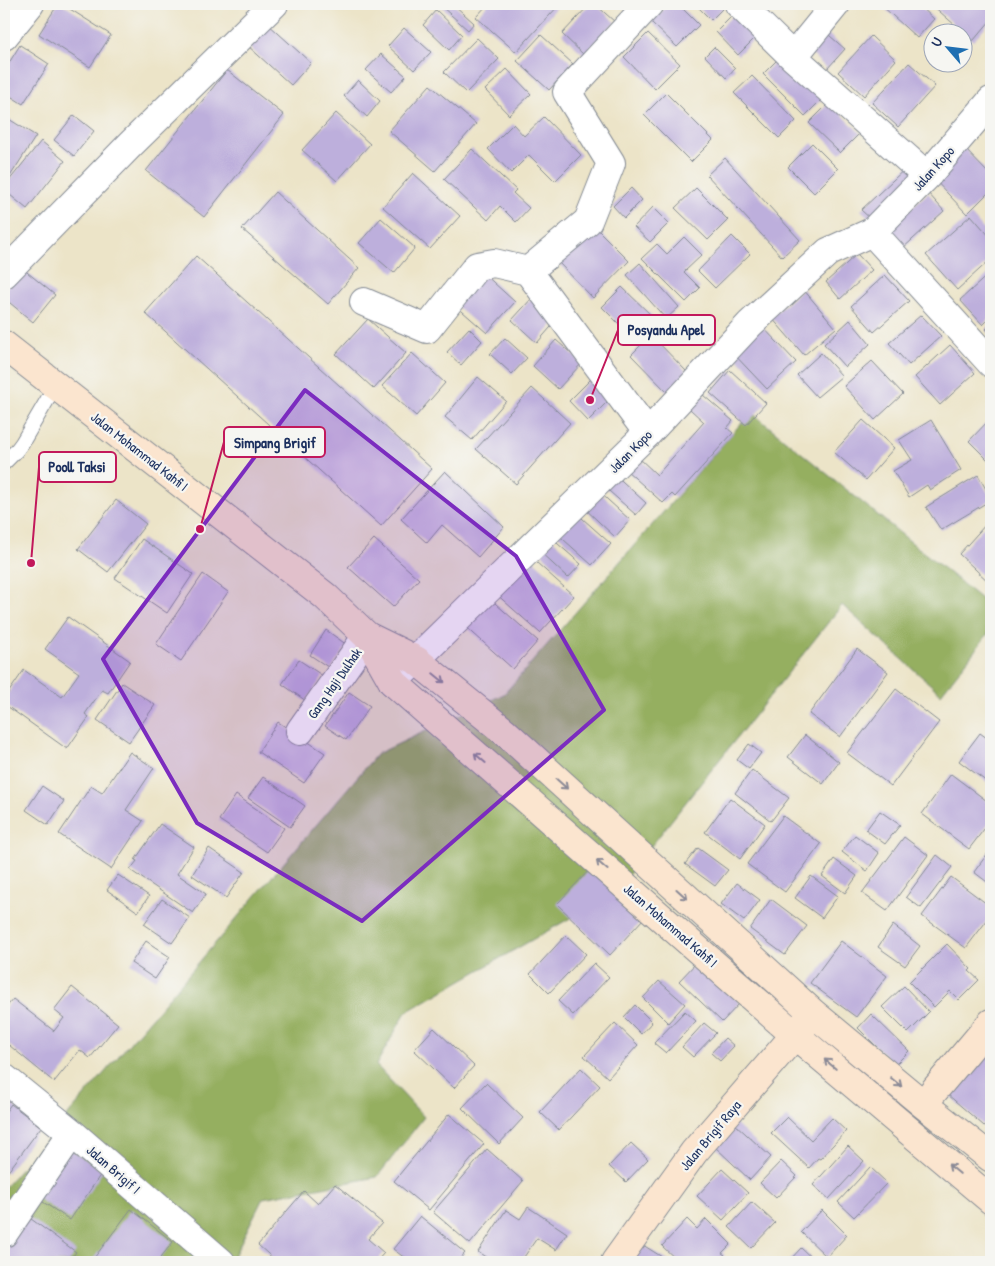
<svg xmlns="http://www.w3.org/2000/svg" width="995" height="1266" font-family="'Patrick Hand',sans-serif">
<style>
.forest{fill:#95af60;stroke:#586f5f}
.building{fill:#bdafdc}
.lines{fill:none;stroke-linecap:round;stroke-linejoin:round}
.lane-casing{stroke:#848a93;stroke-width:16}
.street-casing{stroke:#848a93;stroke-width:30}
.secondary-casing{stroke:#848a93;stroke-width:30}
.lane{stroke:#fff;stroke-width:14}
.street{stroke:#fff;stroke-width:28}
.secondary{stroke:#fbe5cf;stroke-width:28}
.oneway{stroke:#8b8a96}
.marked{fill:#7b2cbf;fill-opacity:0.2;stroke:#7b2cbf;stroke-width:4;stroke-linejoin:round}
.labels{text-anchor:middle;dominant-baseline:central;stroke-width:4.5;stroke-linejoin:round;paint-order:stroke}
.street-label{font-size:14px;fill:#1b2f5e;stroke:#f6f6f2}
.leader{fill:none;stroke:#c2185b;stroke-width:2}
.callout-dot{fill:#c2185b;stroke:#f6f6f2;stroke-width:2}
.callout{fill:#f6f6f2;stroke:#c2185b;stroke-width:2}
.callout-label{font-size:15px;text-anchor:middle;font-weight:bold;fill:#1b2f5e}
</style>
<rect width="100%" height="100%" fill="#f6f6f2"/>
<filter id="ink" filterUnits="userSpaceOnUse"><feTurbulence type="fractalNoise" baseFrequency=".02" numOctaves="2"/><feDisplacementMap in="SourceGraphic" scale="10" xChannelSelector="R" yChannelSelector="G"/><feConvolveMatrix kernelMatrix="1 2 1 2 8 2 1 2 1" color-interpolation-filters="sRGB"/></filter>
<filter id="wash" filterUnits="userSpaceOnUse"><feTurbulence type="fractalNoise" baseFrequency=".0096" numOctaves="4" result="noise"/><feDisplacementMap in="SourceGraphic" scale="20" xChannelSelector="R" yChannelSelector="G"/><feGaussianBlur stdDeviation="1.12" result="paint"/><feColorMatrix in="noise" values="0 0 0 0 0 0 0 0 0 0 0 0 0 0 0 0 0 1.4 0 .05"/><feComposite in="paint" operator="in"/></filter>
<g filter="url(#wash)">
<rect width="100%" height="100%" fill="#ece4c8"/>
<path class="forest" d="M751,412L991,607V630L941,694L842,605L614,893L406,1012L376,1065L424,1117L377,1177L263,1198L231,1262H4V1188L82,1099L377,754L504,694Z"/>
<g id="blocks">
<path class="building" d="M58,4H62L111,35L90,67L39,34Z
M445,4H453L474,23L468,30L442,7Z
M488,4H560L516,52L476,17Z
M590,4H595L615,22L584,55L562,34Z
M669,4H678L699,25L677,47L651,22Z
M695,4H720L723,8L711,20Z
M780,4H793L787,10Z
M880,4H918L934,19L917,38Z
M931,4H991V20L973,41Z
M436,10L462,35L449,50L423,25Z
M735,13L757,36L738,55L716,32Z
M267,23L311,63L291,85L247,45Z
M404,28L431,52L414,70L388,46Z
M822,29L845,49L827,69L805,48Z
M648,33L680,64L655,89L624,57Z
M541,35L573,64L549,90L517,61Z
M871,36L896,60L864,96L838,72Z
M477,38L499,59L466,93L444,72Z
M20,45L49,64L23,104L4,92V71Z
M714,47L735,68L726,78L705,56Z
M381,54L406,76L391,92L366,70Z
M781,56L823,98L805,116L763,74Z
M909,63L935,86L898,127L872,103Z
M507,69L531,94L509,115L485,90Z
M227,70L284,115L204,217L146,171Z
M752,76L796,121L779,138L734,93Z
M358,80L380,101L367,117L344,96Z
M430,85L476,124L435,171L389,131Z
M666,93L713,140L691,162L644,115Z
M830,102L860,133L840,153L809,123Z
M336,113L370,144L337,181L302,150Z
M74,115L94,131L74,156L54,140Z
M4,116L36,136L7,181L4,179Z
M544,117L581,155L555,181L529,155L511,173L488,149L513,124L524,136Z
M41,141L65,161L27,209L4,190V187Z
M812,143L838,169L814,193L788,167Z
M962,146L991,176V190L967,214L931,176Z
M472,149L516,190L513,193L529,208L516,222L500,206L488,220L444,179Z
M725,158L800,240L782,257L707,175Z
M909,165L920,177L873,221L861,210Z
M413,173L460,216L430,249L383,207Z
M631,188L642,200L624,218L613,206Z
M696,188L728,220L708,240L675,208Z
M275,192L359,268L328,304L242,229Z
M928,193L944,211L902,249L886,230Z
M653,207L669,223L650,242L634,227Z
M971,215L991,238V259L957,290L926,255Z
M381,218L415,248L394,273L359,243Z
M592,224L629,261L593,298L556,260Z
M732,236L750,254L715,288L698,271Z
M684,237L702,255L684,272L700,288L686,302L642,258L657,244L667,254Z
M857,254L872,270L840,299L826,282Z
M196,256L432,469L381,526L145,313Z
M640,263L679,307L666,319L627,275Z
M22,268L55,295L33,322L4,298V290Z
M482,272L515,302L487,333L454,304Z
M991,272V317L983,325L960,300Z
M885,275L909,301L874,332L851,306Z
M622,287L653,317L633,338L602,307Z
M803,289L836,328L804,355L771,317Z
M533,297L557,320L537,343L512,320Z
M921,315L941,336L909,365L889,343Z
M368,319L406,353L374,389L336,354Z
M850,320L870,344L845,367L824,344Z
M759,323L796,362L767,389L731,351Z
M991,324V335L986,329Z
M469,328L482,341L461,365L447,352Z
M651,335L688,373L667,392L631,355Z
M505,338L527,358L512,374L490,354Z
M556,340L582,363L558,389L533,366Z
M950,345L975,373L940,405L915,377Z
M412,353L445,383L416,416L382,386Z
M821,353L842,376L817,397L797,375Z
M872,361L903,394L875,420L844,386Z
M730,370L766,403L746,425L710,393Z
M478,377L506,401L472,440L445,417Z
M592,378L611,398L588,421L569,401Z
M532,388L570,423L516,484L476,449Z
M703,395L733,421L727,428L733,433L675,497L672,494L663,503L626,470L638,457L657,475L704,422L690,409Z
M991,418V463L969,441Z
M863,420L894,448L866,480L834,452Z
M931,420L961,470L930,490L927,485L909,497L893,471L912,460L899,440Z
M445,471L504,527L478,557L442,525L427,543L401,519Z
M611,471L646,503L636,515L600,483Z
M978,475L991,498V500L941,530L926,507Z
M597,490L630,520L615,537L582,506Z
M116,500L146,524L108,572L78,549Z
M573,510L611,544L592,565L554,531Z
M987,523L991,527V584L959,554Z
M550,537L581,564L568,578L538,550Z
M142,539L193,574L167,613L115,578Z
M374,539L419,579L393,607L348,567Z
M527,554L574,596L540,633L494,592Z
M203,574L228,592L181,661L156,644Z
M487,596L538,641L513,669L463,624Z
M68,617L130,661L108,693L102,690L85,714L89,717L67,749L4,704V699L24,670L62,697L79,673L45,649Z
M326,630L347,645L331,669L310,655Z
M857,649L888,672L840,737L809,714Z
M299,660L323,676L306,701L282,684Z
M122,683L155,705L129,742L97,720Z
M896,689L939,722L891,786L847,753Z
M349,692L370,706L346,740L325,726Z
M278,722L325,753L304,783L258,752Z
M980,733L991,741V785L959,761Z
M805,735L839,762L823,784L788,757Z
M749,744L761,753L749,769L737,760Z
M130,752L154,768L126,810L143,821L111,869L59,834L91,786L102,793Z
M752,770L789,798L771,821L735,793Z
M951,774L991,804V820L969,849L922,814Z
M263,777L305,806L290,827L248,798Z
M42,786L64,801L48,825L26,810Z
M236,795L284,828L267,852L219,820Z
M730,798L765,824L740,859L705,832Z
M880,811L900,825L885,844L866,830Z
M783,816L821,844L785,892L747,864Z
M160,824L194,847L177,874L206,894L193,913L130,870L137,861L135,860Z
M855,835L879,853L867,871L842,852Z
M904,837L928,855L887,911L862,893Z
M209,848L244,872L226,898L192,875Z
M698,848L728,870L715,886L685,864Z
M991,849V885L974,872Z
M937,855L952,867L921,908L906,897Z
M834,859L857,876L845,893L822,876Z
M591,868L644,918L610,955L557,904Z
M118,875L149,896L138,912L107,890Z
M811,876L838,896L822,918L795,898Z
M951,877L991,907V915L966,948L922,916Z
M737,883L760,900L744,921L721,904Z
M162,899L190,918L172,943L144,924Z
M771,899L807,926L785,955L750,929Z
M893,925L920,946L905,966L878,947Z
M566,935L586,954L549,993L530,974Z
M146,941L170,957L155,979L131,963Z
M841,941L887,976L856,1017L810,983Z
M947,944L971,969L969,971L979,980L959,1000L950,991L934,1007L909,982Z
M697,962L740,1003L722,1022L679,981Z
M594,963L609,977L573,1015L558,1001Z
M659,981L685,1004L668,1023L643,998Z
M904,986L929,1012L908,1033L882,1007Z
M72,987L118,1024L90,1058L80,1050L54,1082L4,1041V1010L13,999L54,1031L64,1018L54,1010Z
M635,1005L652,1022L641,1034L624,1017Z
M685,1011L696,1021L666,1053L654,1043Z
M871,1014L909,1051L895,1065L858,1028Z
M615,1023L638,1045L608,1078L584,1056Z
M704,1023L716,1033L693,1057L682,1047Z
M434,1028L474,1066L454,1088L414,1050Z
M725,1038L734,1046L720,1061L711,1053Z
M984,1044L991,1050V1132L940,1088Z
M581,1068L600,1086L559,1130L540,1112Z
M486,1083L523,1118L499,1144L462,1108Z
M11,1104L41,1127L7,1173L4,1170V1114Z
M449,1114L484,1144L429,1210L394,1181Z
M787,1117L811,1140L832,1118L846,1131L820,1159L818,1158L809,1168L771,1133Z
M734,1123L771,1157L750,1180L713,1145Z
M631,1143L648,1159L626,1182L609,1166Z
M848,1146L864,1161L829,1199L813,1185Z
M70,1149L103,1171L70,1220L37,1198Z
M487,1149L523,1181L470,1244L433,1212Z
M781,1161L797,1176L776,1198L760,1183Z
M870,1167L887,1183L854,1217L838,1202Z
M722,1169L748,1193L723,1220L697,1196Z
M335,1184L382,1223L368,1239L384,1253L376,1262H277L258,1245L304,1191L318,1204Z
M752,1202L775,1223L751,1248L729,1227Z
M528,1207L567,1233L556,1250L537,1238L522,1260L525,1262H493L478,1252L506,1210L520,1219Z
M131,1209L173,1242L157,1262H91Z
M822,1210L847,1235L827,1257L801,1232Z
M27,1216L76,1252L69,1262H11L4,1257V1248Z
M420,1216L465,1253L457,1262H410L393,1249Z
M687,1219L697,1229L706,1219L731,1244L722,1253L725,1255L718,1262H679L662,1246Z
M643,1245L670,1262H632Z
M801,1248L816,1262H788Z"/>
</g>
</g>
<g filter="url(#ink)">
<use href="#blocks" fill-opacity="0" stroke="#848a93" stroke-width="1"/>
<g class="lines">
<g class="lane-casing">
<path id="lane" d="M4,463L16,451L22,443L56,385"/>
</g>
<g class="street-casing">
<path id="street" d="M739,4L793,57L927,176
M4,36L30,4
M793,57L836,4
M872,232L991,363
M4,274L131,144L274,4
M364,302L427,329L477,266L494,263L528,271
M648,433L528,271L588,221L611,163L567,92L649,4
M393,682L648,433L750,324L828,252L872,232L927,176L991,101
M300,731L367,636
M4,1078L72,1133L221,1262
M4,1233L72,1133"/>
</g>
<g class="secondary-casing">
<path id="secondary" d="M4,345L325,596L367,636L393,682L795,1035L991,1200
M367,636L416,660L505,732L813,1013L923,1104L991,1158
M923,1104L991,1023
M615,1262L694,1152L807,1021"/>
</g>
<use href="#lane" class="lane"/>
<use href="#street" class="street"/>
<use href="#secondary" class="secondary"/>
</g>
<defs><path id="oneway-shaft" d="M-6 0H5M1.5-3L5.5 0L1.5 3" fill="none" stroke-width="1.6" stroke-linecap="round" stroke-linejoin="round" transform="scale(1.25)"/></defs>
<g class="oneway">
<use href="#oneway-shaft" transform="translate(439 678) rotate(39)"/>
<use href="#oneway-shaft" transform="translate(480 758) rotate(-139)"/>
<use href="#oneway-shaft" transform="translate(562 784) rotate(42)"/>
<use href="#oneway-shaft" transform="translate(602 865) rotate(-139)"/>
<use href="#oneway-shaft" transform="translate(682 894) rotate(42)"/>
<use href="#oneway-shaft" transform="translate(830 1064) rotate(-140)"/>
<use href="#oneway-shaft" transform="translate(896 1082) rotate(40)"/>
<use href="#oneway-shaft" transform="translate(954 1169) rotate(-140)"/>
</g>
</g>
<path class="marked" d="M305,390L516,556L604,710L362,921L197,823L103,659Z"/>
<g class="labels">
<g class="street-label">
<text transform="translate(933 168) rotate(-48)">Jalan Kopo</text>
<text transform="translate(140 451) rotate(38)">Jalan Mohammad Kahfi I</text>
<text transform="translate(630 451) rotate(-45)">Jalan Kopo</text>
<text transform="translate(334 683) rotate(-55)">Gang Haji Dulhak</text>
<text transform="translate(671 925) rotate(41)">Jalan Mohammad Kahfi I</text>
<text transform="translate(710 1135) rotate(-50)">Jalan Brigif Raya</text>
<text transform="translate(114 1169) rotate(41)">Jalan Brigif I</text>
</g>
</g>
<path class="leader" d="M590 400L618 330M200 529L224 442M31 563L39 467"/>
<g class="callout-dot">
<circle cx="590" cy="400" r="5"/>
<circle cx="200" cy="529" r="5"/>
<circle cx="31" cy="563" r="5"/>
</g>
<g class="callout">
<rect x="618" y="315" width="97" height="30" rx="5"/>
<rect x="224" y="427" width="101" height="30" rx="5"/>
<rect x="39" y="452" width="77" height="30" rx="5"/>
</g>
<g class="callout-label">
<text x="666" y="335">Posyandu Apel</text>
<text x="275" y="448">Simpang Brigif</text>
<text x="77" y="472">Pooll Taksi</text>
</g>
<rect width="995" height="1266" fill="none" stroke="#f6f6f2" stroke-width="20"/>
<g transform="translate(948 48) rotate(298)"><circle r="24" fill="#f6f6f2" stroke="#9ea6b7"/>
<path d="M0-4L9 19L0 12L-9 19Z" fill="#1f6fb2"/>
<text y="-8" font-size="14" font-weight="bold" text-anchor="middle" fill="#1b2f5e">U</text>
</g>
</svg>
